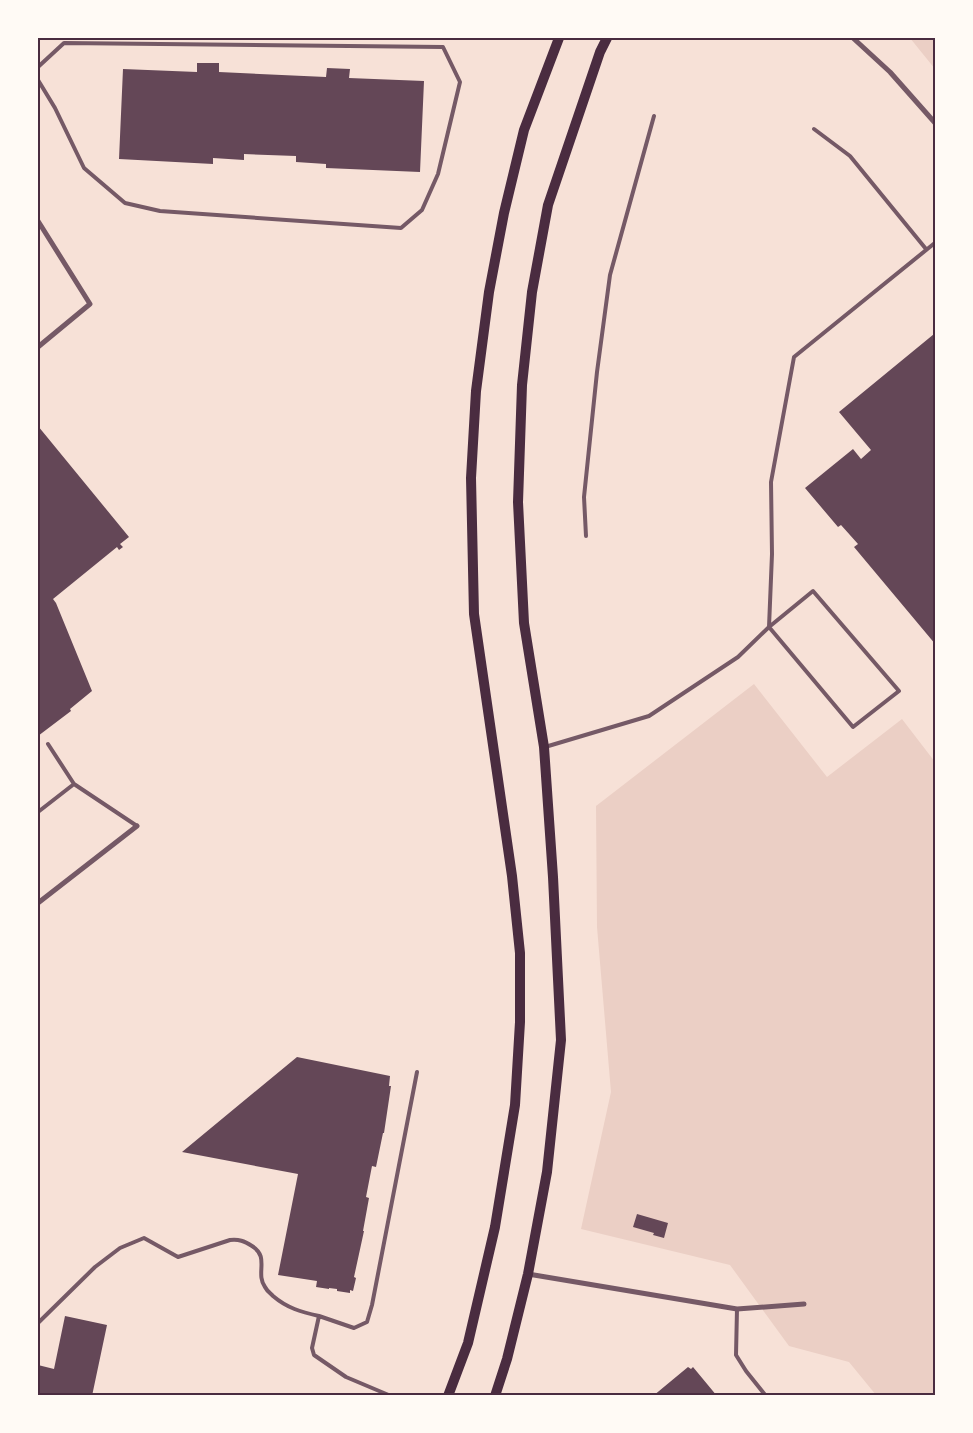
<svg xmlns="http://www.w3.org/2000/svg" width="973" height="1433" font-family="'PT Sans Narrow',sans-serif">
<style>
.green{fill:#ebcfc5}
.building{fill:#644757}
.lines{fill:none;stroke-linecap:round;stroke-linejoin:round}
.service{stroke:#755966;stroke-width:4}
.minor{stroke:#755966;stroke-width:5}
.secondary{stroke:#4a2c40;stroke-width:10}
.neatline{fill:none;stroke:#4a2c40;stroke-width:2}
</style>
<rect width="100%" height="100%" fill="#f7e1d7"/>
<path class="green" d="M910,38H935V69Z
M754,684L827,777L902,719L935,762V1395H876L849,1362L789,1346L730,1265L581,1229L611,1092L597,927L596,806Z"/>
<path class="building" d="M197,63H219V72L326,77L327,68L350,69L349,78L424,81L420,172L326,168V164L296,162V156L244,154V160L213,158V164L119,159L123,69L197,72Z
M934,334L936,336V645L854,547L858,544L841,525L838,527L805,488L853,449L861,459L871,450L839,412Z
M38,426L129,537L120,544L123,547L119,550L117,547L53,599L56,603L92,691L70,709L71,711L38,736Z
M297,1057L390,1076L389,1086H391L384,1133H383L376,1167L372,1166L366,1197L369,1198L363,1231H364L354,1277L356,1278L353,1291L350,1290V1293L337,1291V1289L329,1288V1289L316,1287L317,1281L278,1275L298,1174L182,1152Z
M637,1214L668,1223L664,1238L653,1235L654,1233L633,1227Z
M65,1316L107,1325L92,1396H38V1365L54,1369Z
M688,1367L691,1369L693,1367L717,1396H653Z"/>
<g class="lines">
<path class="service" d="M38,67L64,43L443,47L460,82L438,174L422,210L401,228L160,211L125,203L84,168L55,108L38,80
M814,129L850,156L926,249
M586,536L584,497L597,372L610,275L654,116
M813,591L899,691L853,727L769,627Z
M48,744L74,784
M545,747L649,716L738,657L769,627L772,554L771,482L794,357L936,242
M38,812L74,784L137,826
M737,1309L736,1355L746,1371L766,1396
M319,1316L354,1328L367,1322L372,1305L417,1072
M38,1323L95,1267L120,1248L144,1238L178,1257L230,1240C239,1239 244,1241 252,1246C270,1257 255,1273 265,1287C267,1291 270,1293 273,1296C287,1308 301,1312 319,1316L312,1348L314,1355L346,1377L391,1396"/>
<path class="minor" d="M853,38L890,72L936,124
M38,221L90,304L38,347
M38,903L137,826
M528,1274L737,1309L804,1304"/>
<path class="secondary" d="M448,1396L468,1343L495,1227L515,1105L520,1022V953L512,876L474,614L471,478L476,391L489,292L504,213L524,130L559,38
M495,1396L507,1359L528,1274L547,1172L561,1040L553,877L544,747L524,623L518,502L522,385L532,292L548,205L600,52L607,38"/>
</g>
<rect width="973" height="1433" fill="none" stroke="#fffaf5" stroke-width="78"/>
<rect x="39" y="39" width="895" height="1355" class="neatline"/>
</svg>
